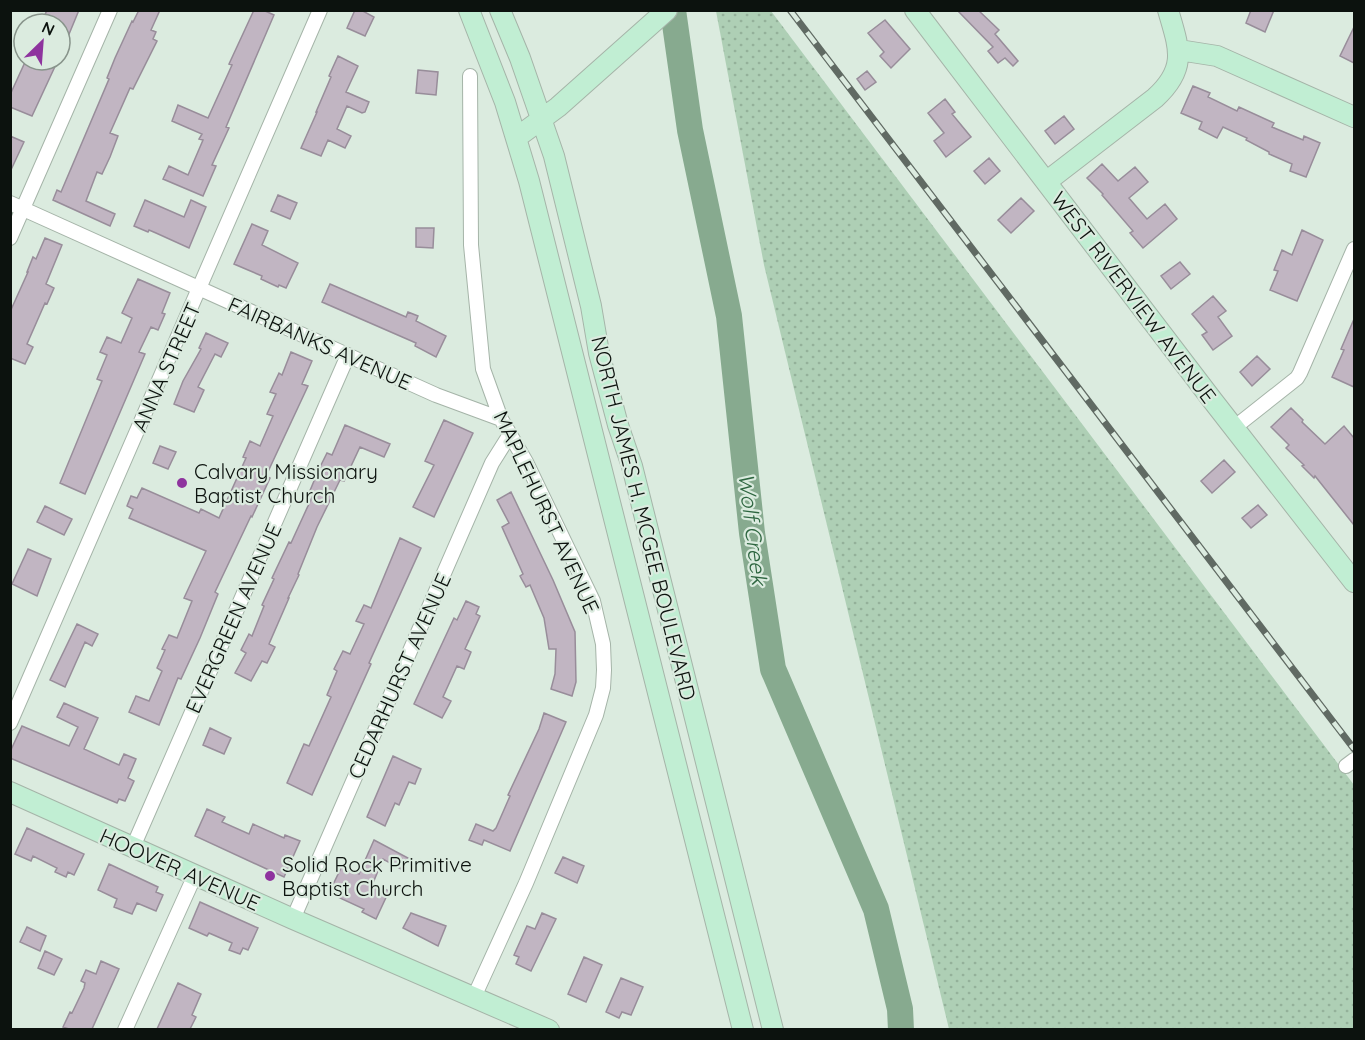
<svg xmlns="http://www.w3.org/2000/svg" width="1365" height="1040" font-family="Quicksand,sans-serif">
<style>
.grass{fill:url(#grass-dots)}
.lines{fill:none;stroke-linecap:round;stroke-linejoin:round}
.river{stroke:#87aa8f;stroke-width:26}
.building{fill:#c1b5c2;stroke:#988d9a;stroke-width:1.5}
.street-casing{stroke:#a5b4a8;stroke-width:16}
.secondary-casing{stroke:#a5b4a8;stroke-width:22}
.street{stroke:#fff;stroke-width:14}
.secondary{stroke:#c1eed3;stroke-width:20}
.rail-casing{stroke:#606a63;stroke-width:7}
.rail{stroke:#dbebdf;stroke-width:4.5;stroke-dasharray:14;stroke-linecap:butt}
.poi-dot{fill:#8e339e;stroke:#dbebdf;stroke-width:2}
.labels{text-anchor:middle;dominant-baseline:central;stroke-width:4.5;stroke-linejoin:round;paint-order:stroke}
.street-label{font-size:21px;fill:#0c120e;stroke:#dbebdf}
.poi-label{font-size:21px;fill:#0c120e;stroke:#dbebdf;text-anchor:start}
.water-label{font-size:22px;font-style:italic;fill:#2e6640;stroke:#dbebdf}
</style>
<defs>
<pattern id="grass-dots" width="8" height="8" patternUnits="userSpaceOnUse" patternTransform="scale(1.5)"><rect width="8" height="8" fill="#aecfb5"/><path d="M2 2h.1M6 6h.1" fill="none" stroke="#94b19a" stroke-width="1.8" stroke-linecap="round"/></pattern>
</defs>
<rect width="100%" height="100%" fill="#dbebdf"/>
<path class="grass" d="M716,11H771L1354,785V1029H949L764,265Z"/>
<g class="lines">
<path class="river" d="M673,10L690,130L729,316L752,533L773,669L876,909L900,1009L901,1030"/>
</g>
<path class="building" d="M47,10H79L60,56V24H41Z
M139,10H160L151,30L156,32L153,39L157,41L133,89L130,88L110,133L118,136L110,157L102,174L97,172L86,201L115,214L110,226L53,200L57,190L61,192L109,79L107,78L115,58L132,21L133,22Z
M254,10H263L274,15L226,127L229,128L212,165L216,166L203,196L163,179L169,166L188,175L203,140L199,139L202,134L172,121L178,105L208,118L232,65L229,64Z
M355,10H361L374,17L365,36L347,28Z
M957,10H978L999,30L995,34L1018,61L1013,66L1005,58L998,63L988,51L993,47Z
M1251,10H1274L1265,32L1246,23Z
M885,20L910,49L891,68L880,56L884,52L868,33Z
M1354,27V63L1340,56Z
M338,56L358,66L346,92L369,102L365,112L362,113L347,106L337,129L351,136L345,148L328,140L321,156L301,148L317,112H316L331,77L329,76Z
M26,60H58L32,116L10,107V95Z
M418,70L438,72L436,95L416,93Z
M867,71L876,82L865,90L857,79Z
M1193,86L1210,93L1208,97L1237,111L1239,107L1274,123L1272,127L1303,140L1304,136L1320,143L1306,177L1290,171L1292,164L1269,154V152L1246,140L1247,138L1223,127L1217,138L1199,129L1202,122L1181,113Z
M945,99L955,112L952,114L971,137L946,157L934,141L944,133L928,113Z
M1064,116L1074,129L1055,144L1045,131Z
M10,136L24,142L10,172Z
M989,158L1000,171L985,184L974,171Z
M1102,164L1118,181L1135,167L1148,182L1129,198L1147,219L1165,204L1177,219L1143,248L1130,233L1133,231L1102,195L1103,194L1087,178Z
M278,195L297,203L290,219L271,211Z
M1021,198L1034,211L1011,233L998,220Z
M145,200L184,217L191,200L206,207L189,248L156,233L149,230L148,232L134,226Z
M252,224L268,231L262,245L298,263L286,288L279,285L278,287L261,279L262,276L234,264Z
M416,228H434L433,248L416,247Z
M1302,230L1323,240L1297,301L1270,290L1278,271L1274,270L1282,250L1292,255Z
M45,238L62,245L46,284L54,288L47,304L45,303L27,344L33,347L25,364L10,358V312L28,272H27L33,257L36,259Z
M1180,262L1190,274L1171,289L1161,276Z
M138,279L170,293L162,313L165,314L158,330L151,327L139,352L145,354L85,494L60,483L102,381L97,379L107,355L100,352L107,337L121,343L132,318L122,313Z
M330,284L406,317L408,312L418,316L416,321L446,336L436,357L415,346L416,343L322,302Z
M1213,296L1226,311L1218,317L1232,336L1213,350L1202,335L1207,332L1192,314Z
M1354,319V387L1332,377L1344,350L1341,349Z
M206,333L228,343L221,357L215,354L198,387L204,390L194,412L174,404L183,381L201,349L199,348Z
M291,352L312,361L302,384L308,386L266,476L270,478L252,517L251,516L215,592L218,594L200,638L181,679L178,678L159,725L129,712L136,696L149,701L162,671L157,668L165,650L162,649L169,635L177,638L192,601L184,598L206,551L129,518L133,509L127,506L131,496L137,498L142,488L199,513L201,509L219,518L246,458L243,457L250,441L260,446L273,416L267,414L276,394L270,392L279,373L282,375Z
M1257,356L1270,369L1252,386L1240,372Z
M1291,408L1303,420L1302,422L1325,444L1344,426L1354,438V525L1315,476L1314,478L1302,466L1304,465L1286,448L1289,445L1271,427Z
M444,420L473,433L434,517L413,507L434,465L425,461Z
M345,425L390,444L384,457L360,447L344,481L340,480L317,527L298,574L299,575L288,598H289L269,644L275,647L267,663L262,661L251,681L235,673L246,653L241,650L249,634L252,636L264,606L262,605L274,579L272,578L289,542L291,543L313,495L309,493L319,469L327,453L332,455Z
M160,446L176,452L168,469L153,463Z
M1224,460L1235,472L1212,493L1201,481Z
M511,492L553,580L575,632L576,682L572,696L551,689L555,674L556,649H549L544,618L530,585L526,587L520,576L523,574L502,527L509,523L497,500Z
M1258,505L1267,515L1251,528L1242,518Z
M45,506L72,519L64,535L37,522Z
M400,538L421,548L369,663L371,664L312,795L287,783L304,744L309,746L331,697L327,695L337,671L334,669L343,651L350,654L364,624L356,621L364,605L371,608Z
M28,549L51,559L37,596L12,584Z
M466,601L479,607L476,614L480,616L465,649L471,652L464,669L457,666L443,697L451,701L442,718L414,704L454,618L457,620Z
M77,624L98,634L92,646L85,642L65,687L50,680Z
M64,703L98,718L84,749L119,765L124,754L136,759L128,778L134,781L125,801L119,799L117,803L10,758V752L22,726L69,746L78,727L57,717Z
M544,713L566,722L510,851L484,840L482,845L469,840L476,824L493,831L496,828L510,796L508,795L539,729Z
M210,728L231,738L224,754L203,745Z
M393,756L421,769L415,784L409,782L399,805L395,803L385,826L367,817Z
M207,809L225,817L222,822L249,834L253,824L284,838L285,835L300,841L284,877L195,836Z
M27,828L84,854L74,875L68,872L66,877L55,872L57,868L33,856L31,861L15,854Z
M374,840L408,858L401,869L383,859L373,883L389,891L376,919L362,912L364,909L329,893L342,866L359,874Z
M563,857L584,866L577,883L555,873Z
M109,864L158,887L156,892L163,895L156,911L137,903L132,914L114,907L117,899L98,890Z
M200,902L258,928L248,950L243,948L240,954L229,950L232,943L209,933L207,936L189,928Z
M411,913L446,926L438,946L403,928Z
M542,913L556,919L531,971L516,964L519,957L514,955L527,926L535,929Z
M27,927L46,936L40,951L20,942Z
M45,951L62,959L54,975L38,968Z
M584,957L602,965L586,1002L568,994Z
M101,961L119,969L92,1029H69L63,1027L70,1012L72,1013L84,988L85,983L81,981L86,970L96,974Z
M621,978L643,987L631,1015L622,1012L619,1018L606,1012Z
M178,983L201,994L192,1015L196,1017L190,1029H157Z"/>
<g class="lines">
<g class="street-casing">
<path id="street" d="M470,76L471,245L483,369L501,419L526,462L593,601L603,644L604,670L603,688L596,715L526,883L474,997
M10,203L436,395L501,419
M10,238L110,10
M1235,427L1297,378L1300,373L1354,249
M10,723L320,10
M1346,766L1354,760
M133,847L348,355
M293,919L492,463L509,436
M125,1030L195,875"/>
</g>
<g class="secondary-casing">
<path id="secondary" d="M469,10L505,102L529,181L743,1030
M500,10L520,58L554,156L591,306L599,353L618,425L632,466L773,1030
M915,10L1213,401L1354,582
M1179,50L1217,56L1354,117
M516,138L558,107L667,10
M1046,182L1155,98C1188,68 1179,48 1168,10
M10,792L293,919L549,1030"/>
</g>
<use href="#street" class="street"/>
<use href="#secondary" class="secondary"/>
<g class="rail-casing">
<path id="rail" d="M790,10L1354,749"/>
</g>
<use href="#rail" class="rail"/>
</g>
<g class="poi-dot">
<circle cx="182" cy="483" r="6"/>
<circle cx="270" cy="876" r="6"/>
</g>
<g class="labels">
<g class="street-label">
<text transform="translate(1134 297) rotate(53)">WEST RIVERVIEW AVENUE</text>
<text transform="translate(320 343) rotate(24)">FAIRBANKS AVENUE</text>
<text transform="translate(166 367) rotate(-66)">ANNA STREET</text>
<text transform="translate(547 512) rotate(65)">MAPLEHURST AVENUE</text>
<text transform="translate(644 518) rotate(76)">NORTH JAMES H. MCGEE BOULEVARD</text>
<text transform="translate(233 618) rotate(-66)">EVERGREEN AVENUE</text>
<text transform="translate(399 676) rotate(-66)">CEDARHURST AVENUE</text>
<text transform="translate(180 869) rotate(24)">HOOVER AVENUE</text>
</g>
<g class="poi-label">
<text x="194" y="471">Calvary Missionary<tspan x="194" dy="24">Baptist Church</tspan></text>
<text x="282" y="864">Solid Rock Primitive<tspan x="282" dy="24">Baptist Church</tspan></text>
</g>
<g class="water-label">
<text transform="translate(753 529) rotate(83)">Wolf Creek</text>
</g>
</g>
<rect width="1365" height="1040" fill="none" stroke="#0c120e" stroke-width="24"/>
<g transform="translate(42 42) rotate(25)"><circle r="28" fill="#dbebdf" stroke="#88948b" stroke-width="1.5"/>
<path d="M0-4.5L10 22L0 15L-10 22Z" fill="#8e339e"/>
<text y="-9" font-size="16" font-weight="bold" text-anchor="middle" fill="#0c120e">N</text>
</g>
</svg>
